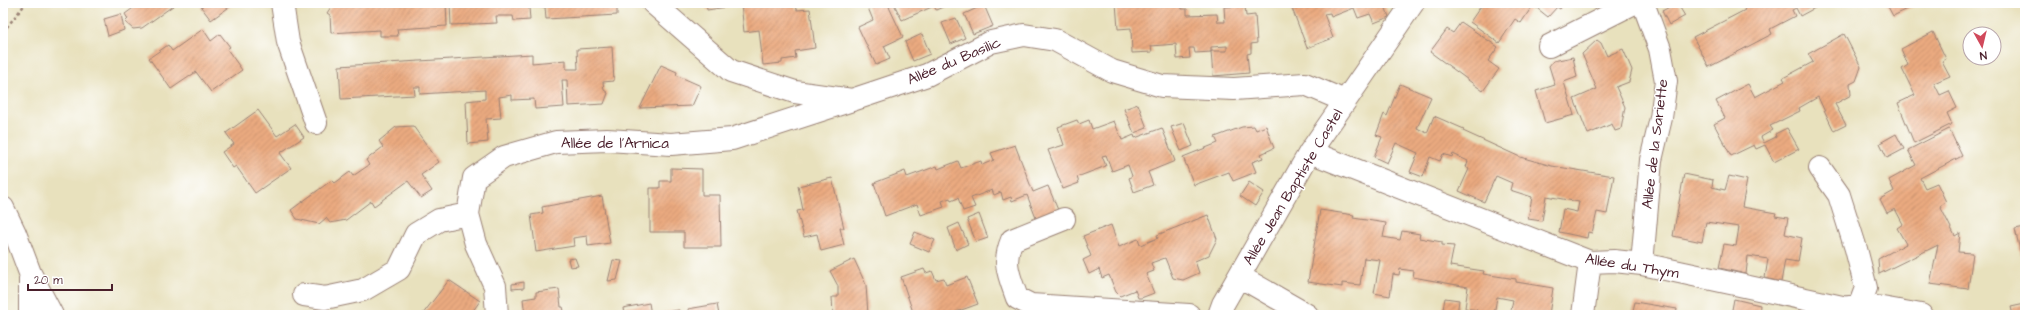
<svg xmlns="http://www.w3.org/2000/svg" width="2028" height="318" font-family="'Architects Daughter',sans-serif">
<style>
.building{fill:url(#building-hatch)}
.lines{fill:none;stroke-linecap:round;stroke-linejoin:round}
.minor-casing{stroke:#998074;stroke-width:24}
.path{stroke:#998074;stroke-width:2.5;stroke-dasharray:3 3;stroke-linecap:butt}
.minor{stroke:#fff;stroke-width:22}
.labels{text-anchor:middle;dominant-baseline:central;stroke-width:3;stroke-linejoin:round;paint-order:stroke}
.street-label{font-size:15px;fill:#4a1f2b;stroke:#fff}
</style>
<defs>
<pattern id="building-hatch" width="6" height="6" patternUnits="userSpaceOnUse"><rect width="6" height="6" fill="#ebaa80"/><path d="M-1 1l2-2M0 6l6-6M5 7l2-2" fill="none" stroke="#c08a69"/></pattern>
</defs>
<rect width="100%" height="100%" fill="#fff"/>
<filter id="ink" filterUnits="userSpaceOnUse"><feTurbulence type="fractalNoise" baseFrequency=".025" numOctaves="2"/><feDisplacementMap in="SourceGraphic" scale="8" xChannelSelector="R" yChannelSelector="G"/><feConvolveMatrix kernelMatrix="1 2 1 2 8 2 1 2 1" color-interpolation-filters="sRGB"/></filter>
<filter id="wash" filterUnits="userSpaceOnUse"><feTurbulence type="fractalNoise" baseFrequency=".012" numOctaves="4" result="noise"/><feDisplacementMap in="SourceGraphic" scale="16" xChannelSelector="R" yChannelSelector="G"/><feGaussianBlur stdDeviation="0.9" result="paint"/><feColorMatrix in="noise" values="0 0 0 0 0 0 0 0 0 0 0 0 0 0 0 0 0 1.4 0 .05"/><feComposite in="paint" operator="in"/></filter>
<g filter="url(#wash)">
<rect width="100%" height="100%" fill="#e8e1bd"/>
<g id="blocks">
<path class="building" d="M140,3H177L142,28L133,29L125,22L128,19L125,14Z
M207,3H235L211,20L201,7Z
M325,3H446L447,26L397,29L398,36H380V30L331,33L330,15L327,13L331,7Z
M450,3H617V15L546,19L545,7H529L530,20L514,21L513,16H496L497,23L451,25Z
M706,3H726L727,7L707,10Z
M741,3H796L797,10L810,9L815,48L795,51L796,58L782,60V63L763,65L759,30L744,32Z
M866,3H952L936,10L934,6L902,20L894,4L889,7L903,37L884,46L890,59L876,65L858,27L873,20Z
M1116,3H1181L1182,9H1187V15L1217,14L1218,22H1225L1224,7L1245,6L1246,16L1255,15L1257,43L1251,44V53L1247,54L1249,73L1213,76L1211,51H1227V46L1211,47V52L1195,53L1194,48H1189L1190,58L1177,59L1176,44L1151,46L1152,52L1132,53L1131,28L1118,29Z
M1290,3H1384L1389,17L1374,23L1370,14L1358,18L1354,8L1331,17L1330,13L1324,14L1333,38L1307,48Z
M1483,3H1564L1560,9L1557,7L1548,17L1533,5L1521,23L1515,19L1499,43L1470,22Z
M1677,3L1685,16L1669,25L1662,11Z
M1741,3H1824L1800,16L1796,8L1792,10L1795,16L1770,29L1772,34L1709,67L1693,37L1745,10Z
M1886,3H1920L1893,16Z
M984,5L993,26L973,34L964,14Z
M121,14L124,30L108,36L104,19Z
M956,18L965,38L951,44L942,23Z
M1461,22L1498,47L1488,61L1499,69L1483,91L1430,52L1447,29L1453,33Z
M203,29L211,41L220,34L230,47L227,49L242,70L211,92L196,72L171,89L149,58L168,45L172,51Z
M1933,32L1946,59L1942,61L1950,76L1934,83L1940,95L1949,91L1957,108L1947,113L1952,124L1914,143L1898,103L1915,95L1902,69L1908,65L1901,49Z
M922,34L930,54L913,61L905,42Z
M1844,34L1861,67L1856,81L1850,84L1851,95L1835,104L1846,125L1834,131L1818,97L1799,108L1800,111L1770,126L1773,130L1761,137L1764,143L1776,137L1775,134L1787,128L1799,149L1774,162L1765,145L1756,149L1754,145L1731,156L1714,124L1725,118L1716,101L1748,84L1755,97L1785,81L1783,78L1813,62L1808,54Z
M1597,40L1601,43L1607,56L1623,49L1632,70L1629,82L1616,87L1625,107L1621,129L1615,131L1612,124L1588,134L1574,99L1597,89L1582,54Z
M612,47L614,81L603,82L604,90L608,93L604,104L568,106L567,80H562L564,107L535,109L534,99L512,100V95L499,97L501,118L486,119L488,142L468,144L466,101L485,99V90L420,94V87H414L415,95L341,99L339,66L532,54V63L566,60V69H578L577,49Z
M1573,57L1577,77L1564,82L1574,115L1545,123L1536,91L1555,85L1549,66L1553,61Z
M661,65L677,72L676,75L701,86L692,106L640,108Z
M1400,84L1431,97L1417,128L1427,133L1434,116L1464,129L1463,131L1520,157L1552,166L1614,176L1607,214L1597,212L1592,233L1588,232L1587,238L1559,232L1563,209L1577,212L1579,202L1546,196L1542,221L1528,219L1532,197L1510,190L1512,183L1496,176L1484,202L1459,191L1469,169L1466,167L1468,161L1453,154L1452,157L1443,154L1440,161L1430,157L1423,177L1410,172L1418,153L1396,143L1387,163L1374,157L1382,137L1376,135L1384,114L1387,116Z
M1138,104L1147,128L1134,133L1124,109Z
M258,110L277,136L295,124L304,137L280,153L291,168L255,193L236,166L233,168L222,152L234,144L226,133Z
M1077,120L1079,124L1089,120L1092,129L1114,121L1122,140L1134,135L1135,138L1162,128L1175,161L1148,172L1153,185L1134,192L1129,178L1132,176L1128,165L1112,171L1106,155L1102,156L1106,166L1077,177L1079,183L1063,189L1048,150L1064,145L1058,127Z
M1184,123L1193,146L1181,151L1171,127Z
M413,126L439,162L421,175L432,191L421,198L408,181L374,206L371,201L346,220L330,223L326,218L319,224L297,219L291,210L332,180L335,183L350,172L353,176L369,165L366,160L383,147L379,141L396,127Z
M1254,126L1256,130L1266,126L1274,148L1261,154L1263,158L1252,162L1256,172L1233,181L1229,172L1194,185L1183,157L1218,143L1215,137L1242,127Z
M1949,129L1962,156L1920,178L1925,188L1937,183L1946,202L1940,206L1955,236L1960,233L1958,252L1973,253L1968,289L1930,284L1938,245L1879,274L1878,259L1906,244L1897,228L1903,224L1895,209L1887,213L1880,199L1894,191L1889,180L1916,165L1908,150Z
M1896,134L1904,149L1887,158L1880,143Z
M1015,145L1033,192L1048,186L1058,210L1036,218L1027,195L1012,201L1011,197L1003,200L1001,192L994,195L992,190L971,198L975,207L963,211L958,198L951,201L950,198L942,201L944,207L921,215L917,204L885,216L874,183L905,171L907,177L937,166L938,169L958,161L961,168L981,161L982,165L994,160L991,153Z
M671,168L702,169V195H720L721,247H684V232H650V188H660V181H671Z
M1684,174L1713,180L1712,187L1725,190L1729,176L1747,180L1742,207L1776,213L1775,216L1788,218L1785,234L1802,238L1798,262L1785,260L1781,282L1765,278L1768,259L1748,256L1746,274L1719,268L1724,244L1736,246L1739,227L1706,222L1702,242L1673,236Z
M832,178L844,228H840L844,245L821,251L817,234L804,237L797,211L803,210L798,186Z
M1249,182L1264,192L1255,206L1240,196Z
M602,196L610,243L588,246L587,236L573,238L574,246L536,252L531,215L543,213L542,207Z
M1320,210L1354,215L1353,218L1386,223L1383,237L1400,240L1402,231L1420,234L1419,238L1442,242V245L1454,246L1450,266L1484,271L1483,274L1516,279V282L1553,288L1549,315H1510L1513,300L1497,297L1494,315H1476L1477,310L1465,308L1468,287L1413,277L1414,271L1400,269L1399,275L1393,274L1390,296L1374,293L1380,260L1364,258L1360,285L1342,283V287L1308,282Z
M979,214L988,238L976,242L967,219Z
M1208,215L1217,239L1209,255L1195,261L1199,273L1183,280L1173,278L1165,258L1151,263L1154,271L1146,274L1154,293L1141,298H1138L1135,290L1120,296L1116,292L1109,275L1102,278L1099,269L1089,274L1083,260L1091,256L1083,236L1111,225L1119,247L1138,239L1140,245L1158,238L1157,235Z
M959,223L968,244L956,250L948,228Z
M2025,227V259H2022L2015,229Z
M915,232L935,240L929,252L910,244Z
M575,258L578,266L570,267L568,259Z
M854,259L866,285L868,315H833L832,297H838V286L830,271Z
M613,260L622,261L617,280L608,281Z
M924,269L926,273L932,271L936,280L944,278L946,285L967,277L978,304L956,312L957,315H911L913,312L901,277Z
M449,280L480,301L470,315H422Z
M524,282V288L512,289V284Z
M559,289L561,307H563L565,315H555L554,312L525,315L523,299L536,297V292Z
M1445,298L1459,300L1457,315H1442Z
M1734,299L1760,305L1759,315H1731Z
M1635,302L1677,309L1676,315H1632Z
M649,303L651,315H624L623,308Z
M717,304L719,315H689L688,309Z
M2025,304V315H2013L2011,307Z
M679,310L680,315H652V314Z
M1799,312L1814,314V315H1799Z"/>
</g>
</g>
<g filter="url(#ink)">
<use href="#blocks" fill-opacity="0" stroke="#998074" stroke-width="1"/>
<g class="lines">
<g class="minor-casing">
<path id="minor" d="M282,3L288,42L316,123
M653,3L731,71L795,92L852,100L927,75L991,42L1024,35L1055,40L1112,71L1162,86L1234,89L1305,84L1345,101
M1549,46L1634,3
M1310,152L1590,262L1614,261L1642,264L1847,308L1860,304L1921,315
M1820,168L1839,195L1856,249L1866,288L1860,304
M3,208L15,233L30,273L52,315
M1064,219L1012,240C1002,263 1009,275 1017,298L1031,305L1189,315
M1642,264L1651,160L1661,118L1666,81L1660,49L1643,3
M1239,276L1307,315
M30,279V315
M304,295L325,298L363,290L399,269L416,234L439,220L468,214
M497,315L495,286L476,244L468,214L474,178L504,157L556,142L607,140L671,144L732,139L849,101
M1219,315L1223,304L1310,152L1413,3
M1583,315L1590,262"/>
</g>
<path class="path" d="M3,32L26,3"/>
<use href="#minor" class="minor"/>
</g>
</g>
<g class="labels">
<g class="street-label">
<text transform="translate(954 61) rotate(-23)">Allée du Basilic</text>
<text x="615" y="143">Allée de l'Arnica</text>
<text transform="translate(1655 144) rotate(-83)">Allée de la Sariette</text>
<text transform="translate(1293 187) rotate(-59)">Allée Jean Baptiste Castel</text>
<text transform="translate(1632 266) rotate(9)">Allée du Thym</text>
</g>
</g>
<rect width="2028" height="318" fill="none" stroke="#fff" stroke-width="16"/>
<g transform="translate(1982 46) rotate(172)"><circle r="19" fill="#ffffff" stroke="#b7a5aa"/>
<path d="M0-3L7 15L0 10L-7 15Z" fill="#d1495b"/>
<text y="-6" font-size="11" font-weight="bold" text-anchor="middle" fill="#4a1f2b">N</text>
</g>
<path d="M28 284v6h84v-6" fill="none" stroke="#4a1f2b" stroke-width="2"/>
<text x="34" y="284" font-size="12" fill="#4a1f2b" stroke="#ffffff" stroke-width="3" paint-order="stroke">20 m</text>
</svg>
